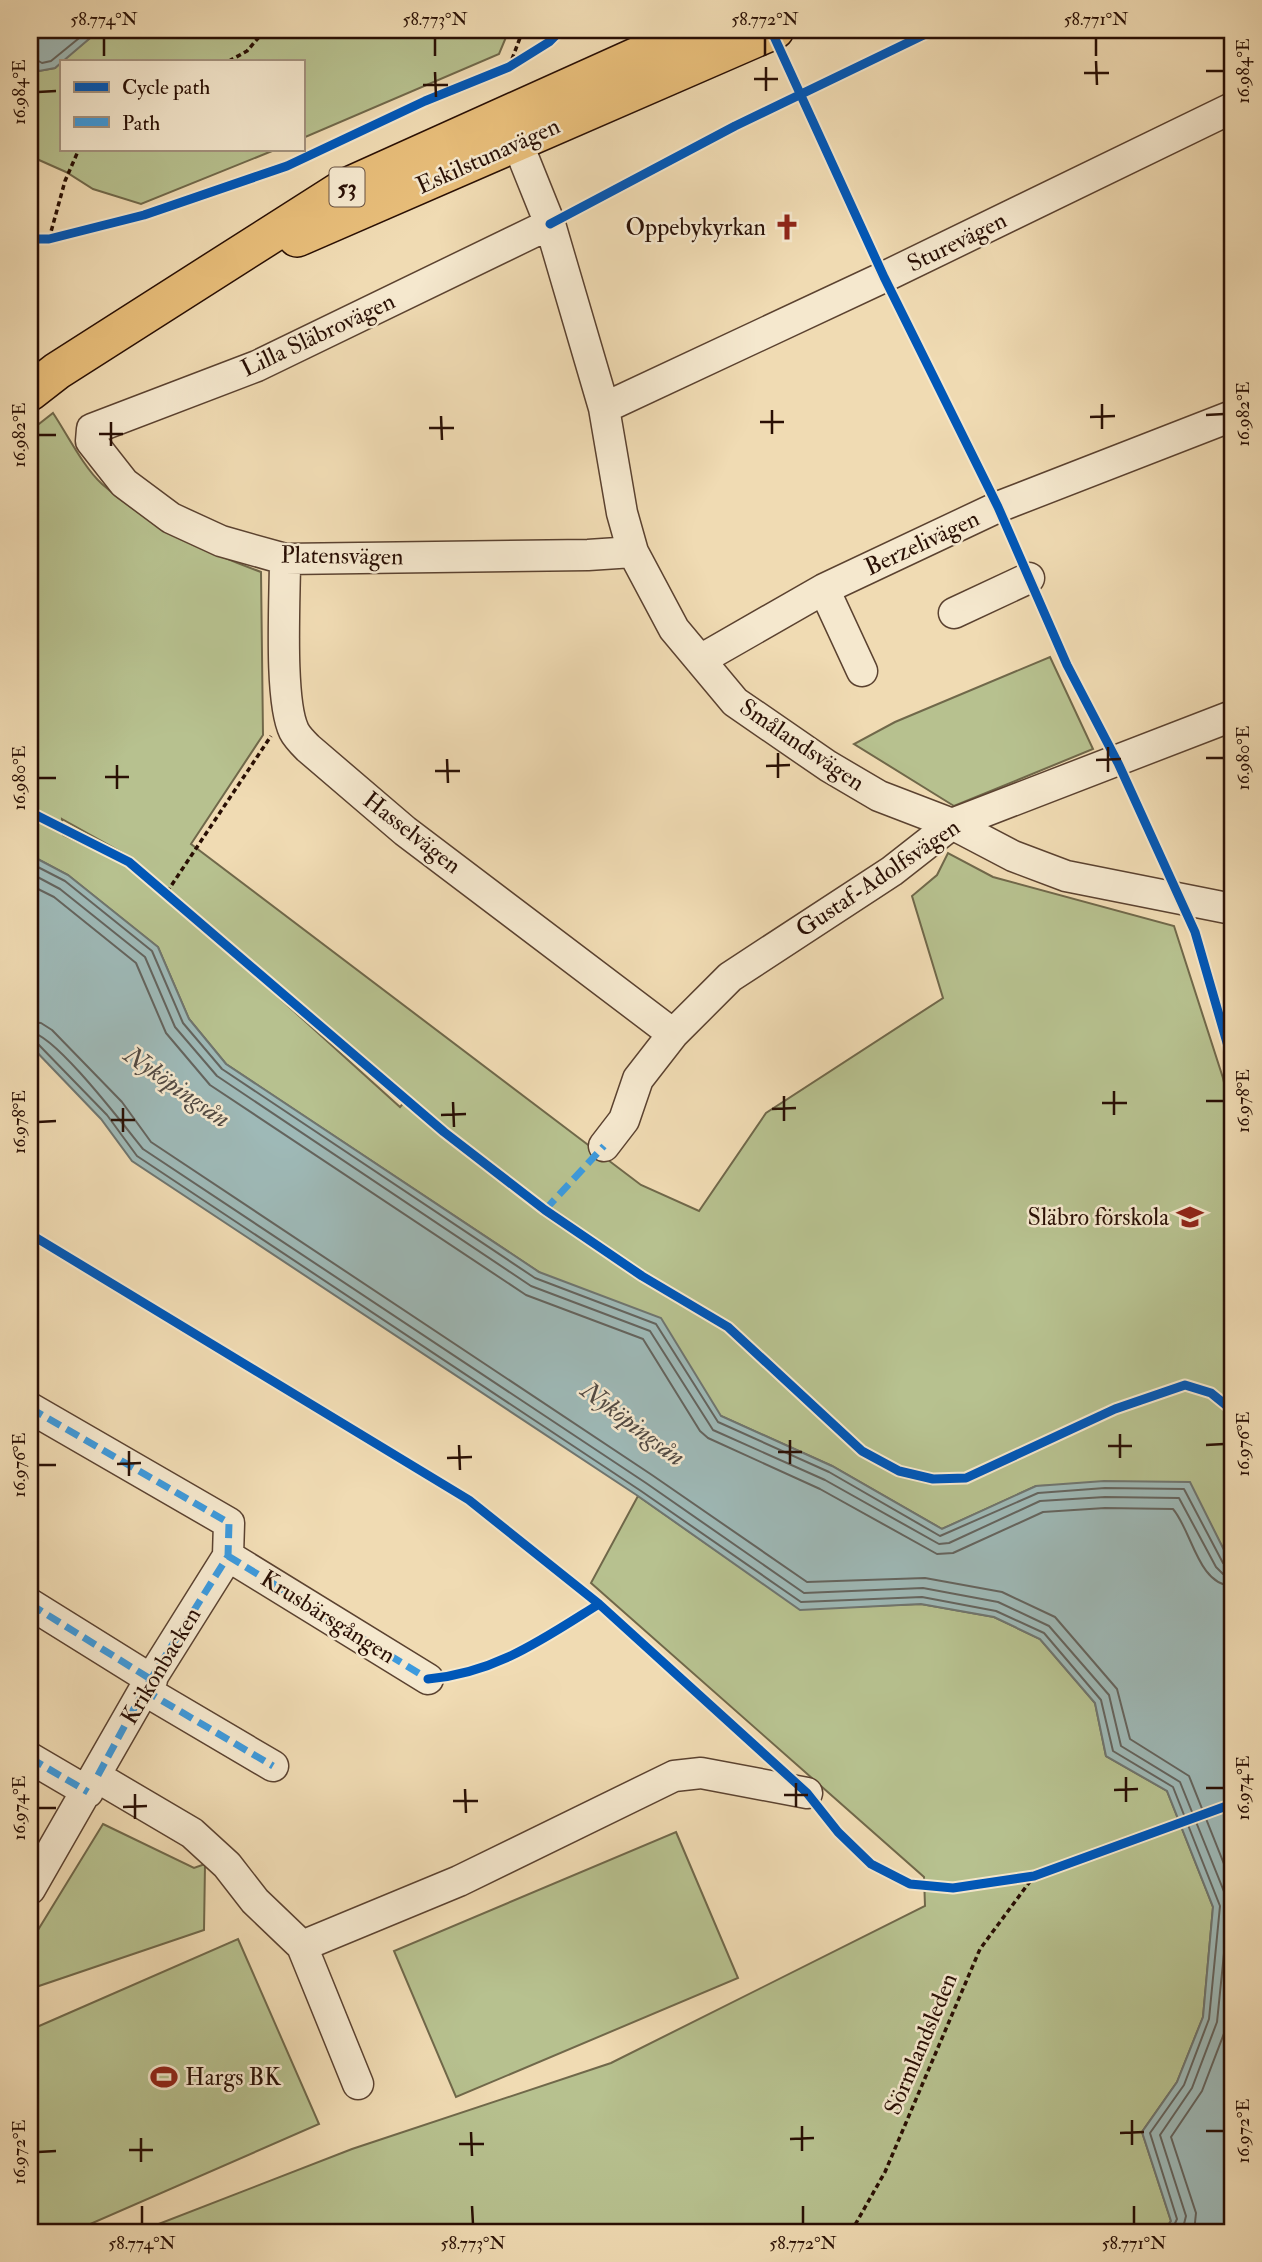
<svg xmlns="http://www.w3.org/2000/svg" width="1262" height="2262" font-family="'IM FELL Double Pica',serif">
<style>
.green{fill:#b7c18f;stroke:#70684a;stroke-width:2;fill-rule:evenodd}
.water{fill:#9eb9b7;stroke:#6f756f;stroke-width:2}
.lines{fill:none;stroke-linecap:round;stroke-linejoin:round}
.shore{stroke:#64645e;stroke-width:2}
.minor-casing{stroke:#5b4230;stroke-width:33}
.major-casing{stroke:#290f04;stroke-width:40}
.path{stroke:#290f04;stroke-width:3.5;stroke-dasharray:5 3.5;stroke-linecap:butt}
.minor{stroke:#f5e8ce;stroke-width:30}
.major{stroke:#e8be7a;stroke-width:37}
.quiet{stroke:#3d9add;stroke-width:7;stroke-dasharray:14 7;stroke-linecap:butt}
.cycleway-casing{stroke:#f5e8ce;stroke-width:13}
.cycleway{stroke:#0057b8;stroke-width:9}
.ticks{fill:none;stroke:#290f04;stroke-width:2.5}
.labels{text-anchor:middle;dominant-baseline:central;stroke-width:5;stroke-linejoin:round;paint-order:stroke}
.shield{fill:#f5e8ce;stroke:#665041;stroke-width:2}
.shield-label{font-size:23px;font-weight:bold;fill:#290f04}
.street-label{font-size:24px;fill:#290f04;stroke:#f5e8ce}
.poi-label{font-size:24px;fill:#290f04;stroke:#f5e8ce;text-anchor:end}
.water-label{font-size:26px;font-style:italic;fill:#524a43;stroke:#f5e8ce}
.neatline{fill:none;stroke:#290f04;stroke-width:2.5}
.ticks-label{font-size:18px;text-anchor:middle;fill:#290f04}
</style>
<rect width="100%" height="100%" fill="#f0dbb3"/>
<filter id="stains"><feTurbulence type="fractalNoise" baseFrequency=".00286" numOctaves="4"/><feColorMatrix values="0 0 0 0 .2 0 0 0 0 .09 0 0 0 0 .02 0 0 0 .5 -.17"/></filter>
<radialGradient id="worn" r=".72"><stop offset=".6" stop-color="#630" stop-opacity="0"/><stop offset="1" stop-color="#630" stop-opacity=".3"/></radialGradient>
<path class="green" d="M149,30H509L499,54L303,138V61H62L96,33Z
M30,60L39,71L55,68L61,62V149H277L141,204L93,189L66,172L30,156Z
M53,413C67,434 84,468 102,484C146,524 206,552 261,572L263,735L191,844L641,1185L699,1211L766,1113L943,998L912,896L937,875L948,853L993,877L1174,926L1223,1078L1232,1118V1566L1189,1482L1036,1486L942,1529L832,1466L721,1416L539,1272L226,1064L189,1019L158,947L68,875L30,855V431ZM62,819L132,858L408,1098L400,1107L163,893L126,864L63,835Z
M1050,657L1093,749L954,806L854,744L895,722Z
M638,1496L800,1609L921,1604L994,1617L1040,1639L1095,1703L1106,1756L1167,1791L1213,1907L1203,2017L1177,2082L1142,2132L1171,2221L1163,2232H138L352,2149L611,2063L925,1906L924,1877L591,1583Z
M103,1824L194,1868L205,1864L204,1930L30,1989V1943Z
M676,1832L738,1978L456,2097L394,1951Z
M238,1939L319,2124L72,2232H33L30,2225V2030Z"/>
<path class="water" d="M35,30H149L96,33L55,68L39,71L30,60V40Z
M30,855L68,875L158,947L189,1019L226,1064L539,1272L661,1318L721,1416L832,1466L942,1529L1036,1486L1104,1481L1190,1482L1232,1566V2232H1163L1171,2221L1142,2132L1177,2082L1203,2017L1213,1907L1167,1791L1106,1756L1095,1703L1040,1639L994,1617L921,1604L800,1610L638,1496L132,1161L101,1119L30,1045Z"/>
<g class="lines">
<path class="shore" d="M30,56L42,63L51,61L89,30
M30,863L65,881L152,951L183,1023L222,1069L535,1278L656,1324L718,1422L829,1472L940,1536L1038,1493L1105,1488L1184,1489L1223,1563L1232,1567
M30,873L60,889L145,957L175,1027L217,1076L531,1286L650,1331L713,1430L825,1480L939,1544L949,1543L1040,1501L1105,1497L1179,1498L1216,1567L1223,1574L1232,1575
M30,885L54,897L136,963L166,1033L210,1085L526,1295L643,1339L700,1431L708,1438L820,1489L937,1554L953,1553L1043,1512L1105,1508L1173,1509C1192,1531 1198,1585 1232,1586
M30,1022L41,1023L52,1030L122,1102L151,1142L652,1475L807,1582L925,1578L1002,1592L1055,1617L1117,1689L1130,1739L1189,1776L1232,1884
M30,1032C55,1034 125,1127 143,1149L646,1483L804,1593L923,1588L998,1602L1049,1626L1109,1695L1121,1746L1180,1782L1229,1904L1217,2022L1192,2088L1160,2135L1186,2216L1182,2232
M30,1041L37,1043L107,1115L137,1156L641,1491L801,1602L922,1597L996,1611L1044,1633L1101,1700L1113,1751L1173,1787L1220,1906L1209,2019L1184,2085L1150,2133L1177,2219L1171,2232
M1194,2232L1196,2213L1171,2137L1202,2091L1228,2023L1232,1983"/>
<g class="minor-casing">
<path id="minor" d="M509,122L550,224L604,408L622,513L633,552L674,629L735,702L828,766L879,796L952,824L1013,856L1066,876L1232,909
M550,224L257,366L92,429L91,441L124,483L171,518L221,541L285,559L588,555L633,552
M604,408L884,277L1232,108
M285,559C285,598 279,700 294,731C297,737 303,743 308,748L405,831L673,1034
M824,589L862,671
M954,613L1029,578
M700,660L824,589L998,507L1232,416
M604,1146L624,1120L638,1079L673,1034L730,977L892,871L952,824L1232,716
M30,1408L229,1523L228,1556L144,1690L30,1889
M228,1556L428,1679
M30,1604L152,1680
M144,1690L273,1766
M30,1758L88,1792
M97,1777L192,1833L227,1865L255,1901L302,1946L358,2084
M302,1946L459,1881L674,1776L701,1773L807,1793"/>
</g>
<g class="major-casing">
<path id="major" d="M297,238L775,30
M30,392L57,371L344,188L695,30"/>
</g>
<path class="path" d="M229,61L247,51L265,30
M509,67L523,30
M49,239L65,181L79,149
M167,892L271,736
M851,2232L885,2172L980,1949L1034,1876"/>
<use href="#minor" class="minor"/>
<use href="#major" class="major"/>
<path class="quiet" d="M545,1210L604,1146
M30,1408L229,1523L228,1556L144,1690L97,1777
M228,1556L428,1679
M30,1604L152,1680
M144,1690L273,1766
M30,1758L88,1792"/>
<g class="cycleway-casing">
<path id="cycleway" d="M771,30L884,277L998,507L1067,665L1118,763L1195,932L1232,1060
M550,224L735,126L934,30
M30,239H49L144,215L287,166L425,101L509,67L549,42L561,30
M30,812L129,862L444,1132L545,1210L642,1276L728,1327L862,1451L899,1471L933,1479L966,1478L1115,1409L1185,1385L1211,1393L1232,1410
M30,1234L469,1500L599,1604L807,1793L838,1832L871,1864L910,1884L953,1888L1034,1876L1232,1804
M428,1679C496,1673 543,1639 599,1604"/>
</g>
<use href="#cycleway" class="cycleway"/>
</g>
<path class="ticks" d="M104,38V56M435,38V56M765,38V56M1096,38V56M1096,61L1097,85M766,67V91M1206,71H1224M435,72L436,97M1084,73H1109M754,79H778M423,85H448M38,92L56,91M1102,404V429M772,410V434M1206,415L1224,414M441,416L442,440M1090,417L1115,416M111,422V446M760,422H784M429,428H454M99,434H123M38,435H56M1108,747V772M778,753V778M1206,758H1224M447,759L448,783M1096,760L1121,759M117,765V789M766,766L790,765M435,771H460M105,777H129M38,778H56M1114,1091V1115M784,1096V1121M1206,1101H1224M453,1102L454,1127M1102,1103H1127M123,1108V1132M772,1109L796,1108M441,1115L466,1114M111,1120H135M38,1122L56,1121M1120,1434V1458M790,1440V1464M459,1445L460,1470M1206,1445L1224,1444M1108,1446H1132M129,1451V1476M778,1452H802M447,1458L472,1457M117,1464L141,1463M38,1465H56M1126,1777V1802M796,1783V1807M1206,1788H1224M465,1789L466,1813M1114,1790L1138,1789M135,1794V1819M784,1795H808M453,1801H478M123,1807L147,1806M38,1808H56M1132,2120V2145M802,2126V2151M1206,2131H1224M471,2132L472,2156M1120,2133L1144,2132M141,2138V2162M790,2139L814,2138M459,2144H484M129,2150H153M38,2152L56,2151M142,2206V2224M472,2206L473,2224M803,2206V2224M1134,2206V2224"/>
<defs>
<g id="church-bare" transform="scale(2.1)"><path d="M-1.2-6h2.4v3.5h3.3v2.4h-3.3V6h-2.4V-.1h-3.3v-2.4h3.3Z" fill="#8f2418" stroke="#f5e8ce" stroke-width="2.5" paint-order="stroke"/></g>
<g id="school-bare" transform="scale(2.1)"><path d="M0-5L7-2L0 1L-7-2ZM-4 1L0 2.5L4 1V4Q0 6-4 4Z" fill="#8f2418" stroke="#f5e8ce" stroke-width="2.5" paint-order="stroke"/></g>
<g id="stadium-bare" transform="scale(2.1)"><path d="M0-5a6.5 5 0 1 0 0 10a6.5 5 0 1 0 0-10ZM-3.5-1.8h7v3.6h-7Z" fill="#8f2418" stroke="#f5e8ce" stroke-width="2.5" paint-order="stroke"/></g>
</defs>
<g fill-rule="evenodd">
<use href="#church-bare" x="787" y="227"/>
<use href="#school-bare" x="1190" y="1217"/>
<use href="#stadium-bare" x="164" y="2077"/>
</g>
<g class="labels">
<rect class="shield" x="329.5" y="167.5" width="35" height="39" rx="5"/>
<g class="shield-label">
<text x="347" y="187">53</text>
</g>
<g class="street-label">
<text transform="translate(488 156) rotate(-24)">Eskilstunavägen</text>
<text transform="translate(957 242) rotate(-26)">Sturevägen</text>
<text transform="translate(318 335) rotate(-25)">Lilla Släbrovägen</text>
<text transform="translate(922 543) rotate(-25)">Berzelivägen</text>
<text transform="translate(342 556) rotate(1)">Platensvägen</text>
<text transform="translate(802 745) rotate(34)">Smålandsvägen</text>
<text transform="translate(412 833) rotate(38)">Hasselvägen</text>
<text transform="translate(878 878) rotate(-34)">Gustaf-Adolfsvägen</text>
<text transform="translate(328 1617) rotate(32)">Krusbärsgången</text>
<text transform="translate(161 1666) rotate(-59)">Krikonbacken</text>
<text transform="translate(921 2044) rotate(-67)">Sörmlandsleden</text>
</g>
<g class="poi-label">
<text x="766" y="227">Oppebykyrkan</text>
<text x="1169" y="1217">Släbro förskola</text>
<text x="185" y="2077" text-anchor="start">Hargs BK</text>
</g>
<g class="water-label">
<text transform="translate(177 1087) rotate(35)">Nyköpingsån</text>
<text transform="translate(633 1424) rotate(37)">Nyköpingsån</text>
</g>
</g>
<rect width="1262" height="2262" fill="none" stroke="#f0dbb3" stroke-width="77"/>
<rect x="60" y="60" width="245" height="91" fill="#f5e8ce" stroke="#a3917d" stroke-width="2"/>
<rect x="74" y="82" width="35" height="10" fill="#0057b8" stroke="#a3917d" stroke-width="2"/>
<text x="122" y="94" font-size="21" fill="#290f04">Cycle path</text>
<rect x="74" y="117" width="35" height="10" fill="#3d9add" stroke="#a3917d" stroke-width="2"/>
<text x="122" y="130" font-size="21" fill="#290f04">Path</text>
<rect x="38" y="38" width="1186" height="2186" class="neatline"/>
<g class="ticks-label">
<text x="104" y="25">58.774°N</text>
<text x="435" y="25">58.773°N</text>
<text x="765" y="25">58.772°N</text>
<text x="1096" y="25">58.771°N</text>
<text transform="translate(1243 71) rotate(-90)" y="6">16.984°E</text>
<text transform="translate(19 92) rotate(-90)" y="6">16.984°E</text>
<text transform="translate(1243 414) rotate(-90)" y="6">16.982°E</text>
<text transform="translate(19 435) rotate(-90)" y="6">16.982°E</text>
<text transform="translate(1243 758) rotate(-90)" y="6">16.980°E</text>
<text transform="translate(19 778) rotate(-90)" y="6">16.980°E</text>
<text transform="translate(1243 1101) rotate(-90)" y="6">16.978°E</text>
<text transform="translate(19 1122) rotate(-90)" y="6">16.978°E</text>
<text transform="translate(1243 1444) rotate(-90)" y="6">16.976°E</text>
<text transform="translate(19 1465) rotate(-90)" y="6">16.976°E</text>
<text transform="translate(1243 1788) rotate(-90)" y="6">16.974°E</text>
<text transform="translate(19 1808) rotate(-90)" y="6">16.974°E</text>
<text transform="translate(1243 2131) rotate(-90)" y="6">16.972°E</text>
<text transform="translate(19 2152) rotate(-90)" y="6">16.972°E</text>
<text x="142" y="2249">58.774°N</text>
<text x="473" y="2249">58.773°N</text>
<text x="803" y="2249">58.772°N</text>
<text x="1134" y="2249">58.771°N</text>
</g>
<rect width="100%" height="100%" filter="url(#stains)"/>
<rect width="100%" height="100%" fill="url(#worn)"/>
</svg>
